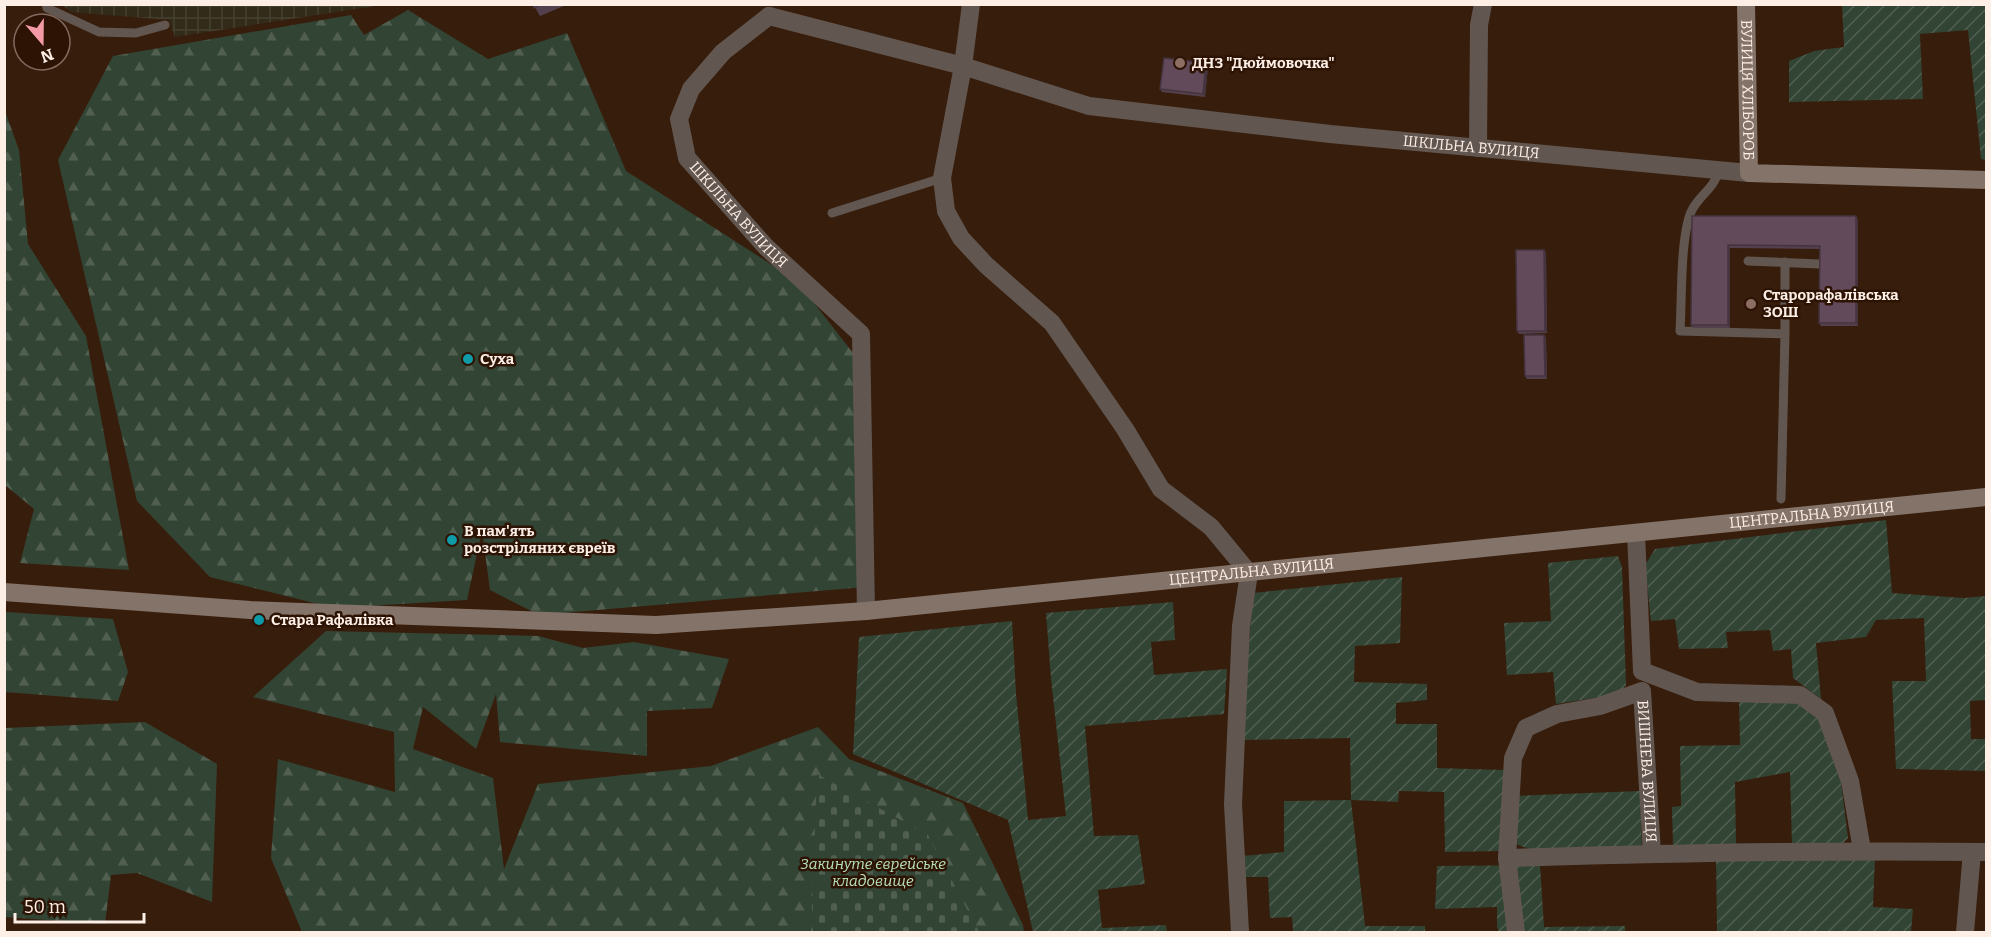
<svg xmlns="http://www.w3.org/2000/svg" width="1991" height="937" font-family="Bitter,serif">
<style>
.industrial{fill:url(#industrial-grid)}
.forest{fill:url(#forest-firs)}
.cemetery{fill:url(#cemetery-stones)}
.garden{fill:url(#garden-furrows)}
.lines{fill:none;stroke-linecap:round;stroke-linejoin:round}
.lane{stroke:#625750;stroke-width:9}
.street{stroke:#625750;stroke-width:18}
.secondary{stroke:#847368;stroke-width:18}
.wall{fill:#54404d}
.shaded-wall{fill:#45343f}
.building{fill:#624a5a;stroke:#45343f;stroke-width:1.5}
.education-dot{fill:#8d6e63;stroke:#2d1304;stroke-width:2}
.culture-dot{fill:#0f9aa8;stroke:#2d1304;stroke-width:2}
.labels{text-anchor:middle;dominant-baseline:central;stroke-width:5;stroke-linejoin:round;paint-order:stroke}
.poi-label{font-size:15px;font-weight:bold;fill:#fdeee6;stroke:#2d1304;text-anchor:start}
.street-label{font-size:15px;fill:#fdeee6;stroke:#2d1304}
.park-label{font-size:15px;font-style:italic;fill:#b8e2ba;stroke:#2d1304}
</style>
<defs>
<pattern id="industrial-grid" width="8" height="8" patternUnits="userSpaceOnUse" patternTransform="scale(1.5)"><rect width="8" height="8" fill="#322b1a"/><path d="M0 4h8M4 0v8" fill="none" stroke="#464030"/></pattern>
<pattern id="forest-firs" width="22" height="20" patternUnits="userSpaceOnUse" patternTransform="scale(1.5)"><rect width="22" height="20" fill="#324434"/><path d="M5 1l3.5 6h-7zM16 11l3.5 6h-7z" fill="#515f51"/></pattern>
<pattern id="cemetery-stones" width="16" height="16" patternUnits="userSpaceOnUse" patternTransform="scale(1.5)"><rect width="16" height="16" fill="#324434"/><path d="M2 7V4a2 2 0 0 1 4 0v3zM10 15v-3a2 2 0 0 1 4 0v3z" fill="#515f51"/></pattern>
<pattern id="garden-furrows" width="10" height="10" patternUnits="userSpaceOnUse" patternTransform="scale(1.5)"><rect width="10" height="10" fill="#324434"/><path d="M-1 1l2-2M0 10L10 0M9 11l2-2" fill="none" stroke="#515f51"/></pattern>
</defs>
<rect width="100%" height="100%" fill="#371d0c"/>
<path class="industrial" d="M62,5H382L175,37L169,20L71,12Z"/>
<path class="forest" d="M408,10L488,59L567,33L626,171L797,281L867,371L865,587L539,615L490,590L482,531L467,600L334,608L210,577L137,501L58,160L113,56L351,15L364,35Z
M4,108L19,150L28,244L86,336L129,570L20,563L34,509L5,485Z
M6,612L113,619L128,672L118,701L5,692L4,613Z
M326,631L538,636L583,648L634,642L729,659L712,708L647,711V756L500,742L496,694L476,749L423,707L413,749L493,778L504,869L538,784L711,766L818,727L849,759L963,803L1023,925L1024,932H302L271,858L278,759L395,792L394,732L253,697Z
M145,722L217,764L212,902L137,873L111,875L105,924L5,917V728Z"/>
<path class="cemetery" d="M817,774L928,835L979,932H811Z"/>
<path class="garden" d="M1842,5H1986V160L1981,159L1968,30L1920,34L1923,99L1789,102V61L1814,51L1844,47Z
M1886,520L1892,593L1964,598L1986,596V700L1970,701L1971,739H1986V771L1896,769L1892,681H1926L1924,618L1876,620L1866,637L1816,643L1821,699L1793,678L1791,649L1773,651L1770,630L1726,632L1728,648L1679,649L1675,619L1651,621L1645,565L1655,549Z
M1618,556L1622,567L1626,685L1618,694L1556,704L1553,672L1507,675L1504,623L1551,621L1548,563Z
M1402,577L1400,643L1355,646L1354,682L1427,684V700L1396,703V724H1437V768L1504,770L1501,851L1445,852L1444,792L1399,791L1398,802L1351,800L1365,926H1425V932H1293L1292,917L1270,918L1268,877H1243L1242,856L1284,852V801L1351,800L1350,738L1241,740L1253,593Z
M1173,602L1175,640L1151,642L1154,675L1227,669L1224,714L1085,726L1094,836L1138,835L1145,884L1098,890L1102,928L1166,925L1167,932H1033L1008,820L853,754L859,637L1012,621L1016,693L1028,820L1066,816L1051,678L1046,613Z
M1739,700L1804,702L1822,723L1840,774L1848,838L1841,845L1792,846L1790,772L1735,782L1736,846L1673,847L1672,807L1681,806L1680,746L1740,745Z
M1640,791L1642,849L1534,851L1516,844L1514,796Z
M1716,856L1875,857L1873,907L1913,909L1911,932H1717Z
M1540,865L1544,927L1625,926V932H1499L1497,927V907L1435,909L1437,866Z"/>
<g class="lines">
<path class="lane" d="M46,4L47,8L99,32L136,33L165,25
M1719,170C1715,188 1698,196 1691,212C1680,239 1682,300 1680,331L1785,334L1781,499
M832,213L942,178
M1748,261L1819,264
M1785,262V334"/>
<g class="street">
<path d="M971,4L963,66L942,178L946,211L961,238L986,265L1052,323L1125,429L1161,489L1211,527L1249,573L1241,626L1233,804L1240,932"/>
<path id="s1" d="M769,16L963,66L1089,106L1330,134L1749,173"/>
<path id="s2" d="M769,16L723,52L691,89L679,119L687,158L766,247L861,334L866,611"/>
<path d="M1478,148L1479,25L1483,4"/>
<path d="M1636,533L1642,671L1697,692L1800,695L1825,713L1850,781L1862,850"/>
<path d="M1507,858C1667,853 1827,850 1986,852"/>
<path id="s3" d="M1516,932L1507,858L1513,758L1526,728L1557,714L1600,706L1642,691L1652,853"/>
<path d="M1965,932L1972,852"/>
</g>
<g class="secondary">
<path id="s4" d="M1746,4L1749,173L1986,180"/>
<path id="s5" d="M4,592L250,610L656,625L866,611L1986,497"/>
</g>
</g>
<path class="wall" d="M533,4H566V5L540,16Z
M1208,66L1205,97L1162,92L1160,89Z
M1692,216L1858,219V326H1821L1819,323L1820,249L1730,248V328H1693L1691,325Z
M1544,250L1546,253L1547,333L1519,334L1517,331Z
M1544,335L1546,338L1547,379H1527L1525,376Z"/>
<path class="shaded-wall" d="M1206,63L1208,66L1205,97L1203,94Z
M1856,216L1858,219V326L1856,323Z
M1728,245L1730,248V328L1728,325Z
M1544,250L1546,253L1547,333L1545,331Z
M1544,335L1546,338L1547,379L1545,376Z"/>
<path class="building" d="M533,4H542L534,8Z
M1164,58L1206,63L1203,94L1160,89Z
M1692,216H1856V323H1819L1820,246L1728,245V325H1691Z
M1516,250H1544L1545,331H1517Z
M1524,335H1544L1545,376H1525Z"/>
<g class="education-dot">
<circle cx="1180" cy="63" r="6"/>
<circle cx="1751" cy="304" r="6"/>
</g>
<g class="culture-dot">
<circle cx="468" cy="359" r="6"/>
<circle cx="452" cy="540" r="6"/>
<circle cx="259" cy="620" r="6"/>
</g>
<g class="labels">
<g class="poi-label">
<text x="1192" y="63">ДНЗ "Дюймовочка"</text>
<text x="1763" y="295">Старорафалівська<tspan x="1763" dy="17">ЗОШ</tspan></text>
<text x="480" y="359">Суха</text>
<text x="464" y="531">В пам'ять<tspan x="464" dy="17">розстріляних євреїв</tspan></text>
<text x="271" y="620">Стара Рафалівка</text>
</g>
<g class="street-label">
<text stroke="none"><textPath href="#s4" startOffset="86">ВУЛИЦЯ ХЛІБОРОБ</textPath></text>
<text stroke="none"><textPath href="#s1" startOffset="717">ШКІЛЬНА ВУЛИЦЯ</textPath></text>
<text stroke="none"><textPath href="#s2" startOffset="256">ШКІЛЬНА ВУЛИЦЯ</textPath></text>
<text stroke="none"><textPath href="#s5" startOffset="1814">ЦЕНТРАЛЬНА ВУЛИЦЯ</textPath></text>
<text stroke="none"><textPath href="#s5" startOffset="1251">ЦЕНТРАЛЬНА ВУЛИЦЯ</textPath></text>
<text stroke="none"><textPath href="#s3" startOffset="410">ВИШНЕВА ВУЛИЦЯ</textPath></text>
</g>
<g class="park-label">
<text x="873" y="864">Закинуте єврейське<tspan x="873" dy="17">кладовище</tspan></text>
</g>
</g>
<rect width="1991" height="937" fill="none" stroke="#fdeee6" stroke-width="12"/>
<g transform="translate(42 42) rotate(160)"><circle r="28" fill="#2d1304" stroke="#806b5e" stroke-width="1.5"/>
<path d="M0-4.5L10 22L0 15L-10 22Z" fill="#f49aa6"/>
<text y="-9" font-size="16" font-weight="bold" text-anchor="middle" fill="#fdeee6">N</text>
</g>
<path d="M15 913v9h129v-9" fill="none" stroke="#fdeee6" stroke-width="3"/>
<text x="24" y="913" font-size="18" fill="#fdeee6" stroke="#2d1304" stroke-width="4.5" paint-order="stroke">50 m</text>
</svg>
